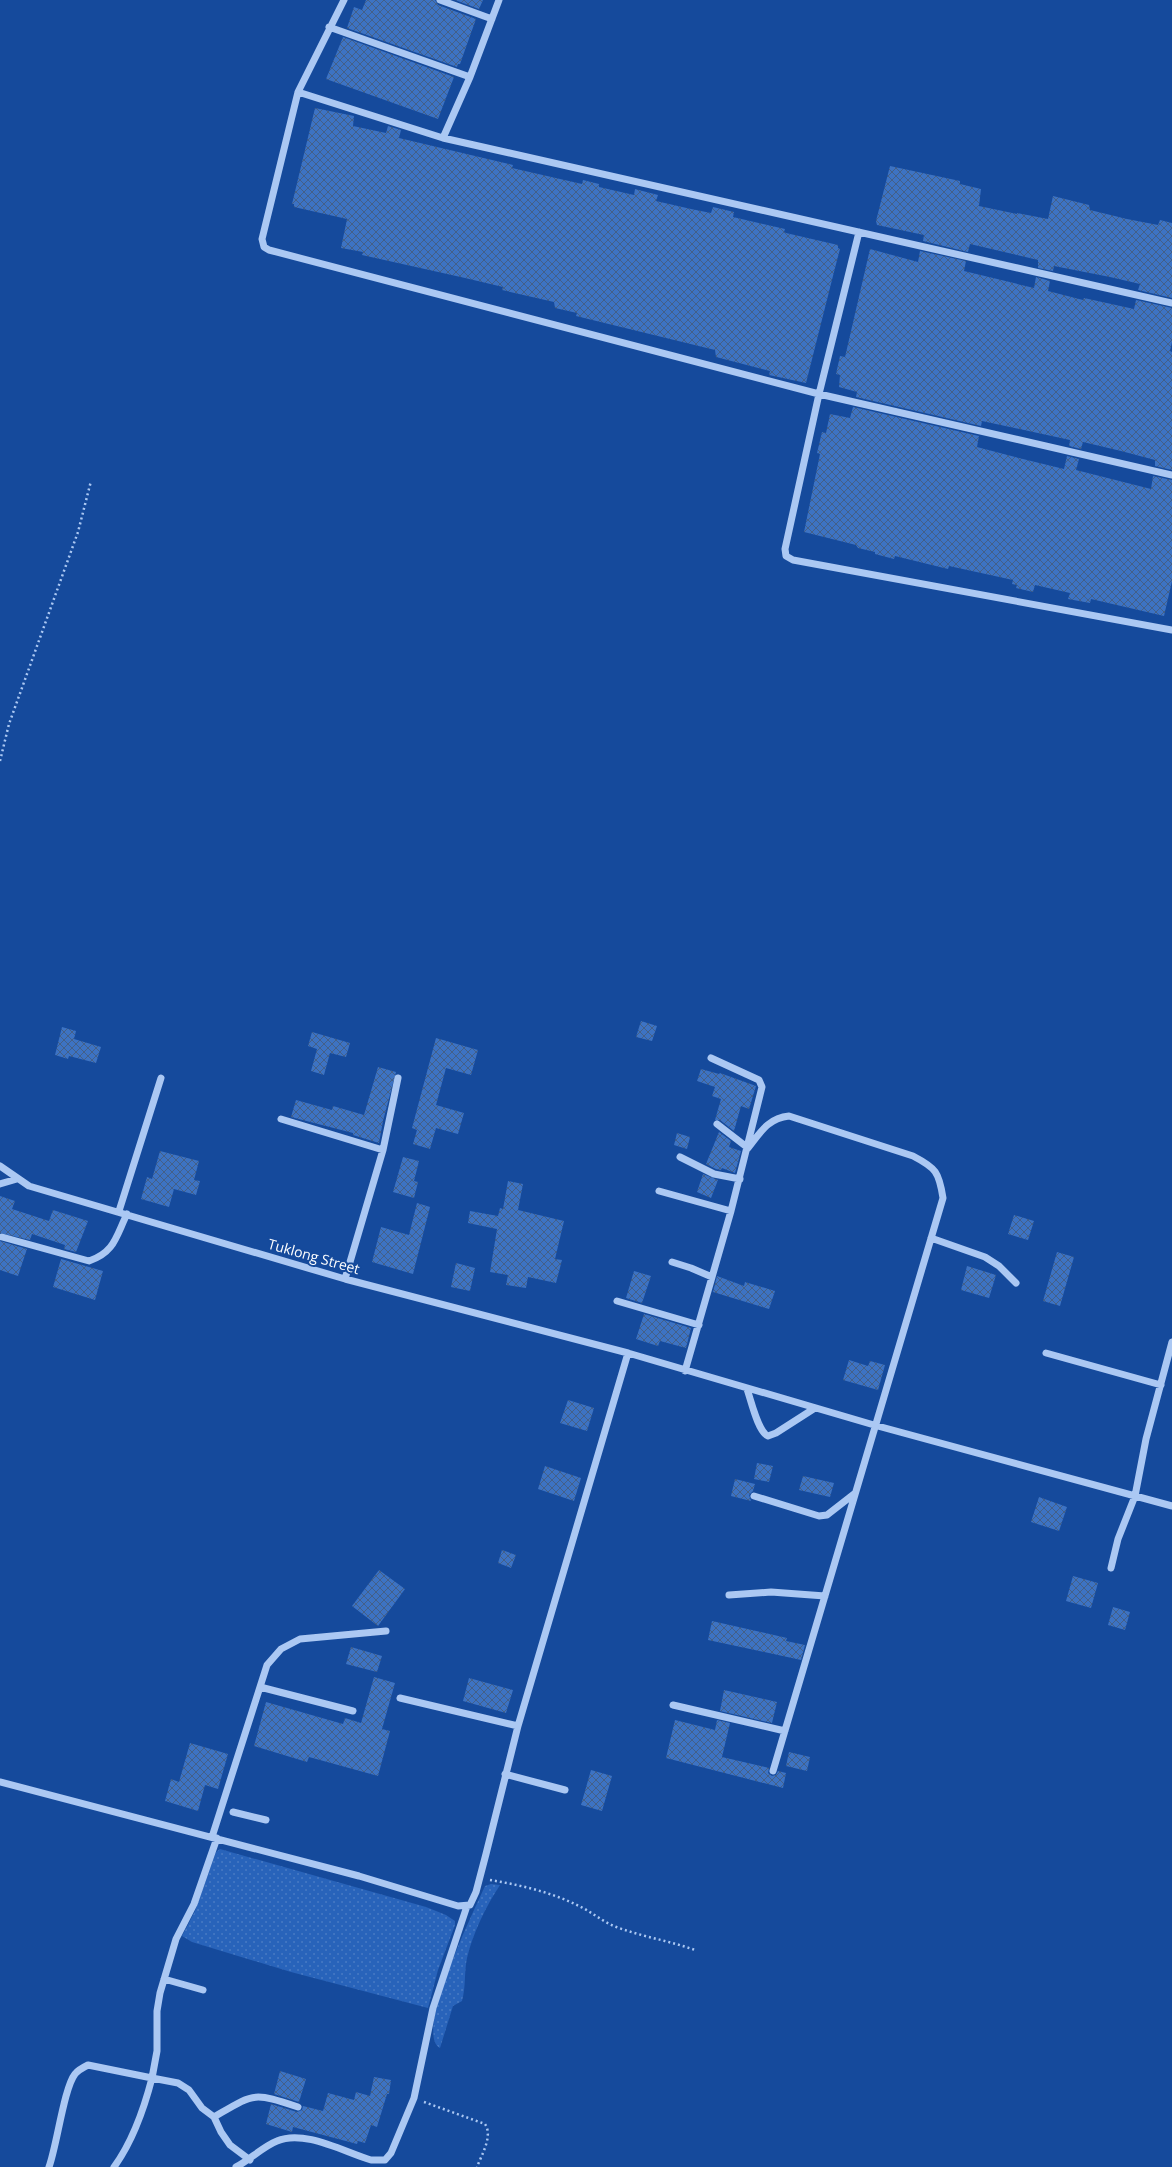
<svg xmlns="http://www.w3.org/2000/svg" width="1172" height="2167" font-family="'Open Sans',sans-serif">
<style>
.grass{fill:url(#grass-dots)}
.building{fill:url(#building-cross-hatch)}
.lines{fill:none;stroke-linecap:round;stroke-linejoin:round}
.path{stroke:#abc8f3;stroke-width:2.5;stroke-dasharray:2 3;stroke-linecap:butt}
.minor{stroke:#abc8f3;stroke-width:7}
.labels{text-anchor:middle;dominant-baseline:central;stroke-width:4;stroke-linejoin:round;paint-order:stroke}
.street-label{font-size:14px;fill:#fff;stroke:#154a9c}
</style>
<defs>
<pattern id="grass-dots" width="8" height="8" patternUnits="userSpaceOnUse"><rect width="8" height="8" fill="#2863ba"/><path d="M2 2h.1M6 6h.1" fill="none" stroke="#487ac4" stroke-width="1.8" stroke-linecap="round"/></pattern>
<pattern id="building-cross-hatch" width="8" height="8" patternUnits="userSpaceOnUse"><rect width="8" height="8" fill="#3d73c3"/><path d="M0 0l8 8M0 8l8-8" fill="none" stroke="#446088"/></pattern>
</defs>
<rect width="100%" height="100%" fill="#154a9c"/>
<path class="grass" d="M220,1849L426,1907L446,1915L455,1921V1925L438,1970L428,2008L291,1972L192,1942L182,1936L195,1911L216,1852Z
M491,1884L500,1885C486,1906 473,1933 467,1958C464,1973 466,1987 462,2001L453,2006L440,2048C413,2034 475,1909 485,1886Z"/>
<path class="building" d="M366,0H435L438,5L476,19L460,64H458L457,67L347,28L354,7L362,10Z
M455,0H483L479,9Z
M343,37L454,77L438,119L326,79Z
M315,108L354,116L353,126L386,133L388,126L401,130L399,138L513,165L512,168L582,184L583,180L599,184V187L634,195L635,189L658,195L656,201L691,209L711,213L713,207L734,212L733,217L785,229L784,232L786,233L838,245V248L840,249L835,268L806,383L769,375L770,371L716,357L715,350L576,316L577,313L555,308L554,302L502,290L503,287L465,278L362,255L363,252L341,248L347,219L294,207V204H292Z
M890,166L960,181V184L981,189L979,206L1017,214V213L1048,219L1053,196L1089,205L1090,210L1127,219L1158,225L1160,220L1172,223V298L1138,290L1140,284L1110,277L1054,266L1053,271L1038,268V260L970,244L968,252L923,241L924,235L877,225L876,221Z
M870,249L918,262L920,251L966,261L964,271L1034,288L1036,277L1050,281L1048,291L1083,300L1084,298L1134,309L1136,300L1172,308V342L1170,351L1172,352V470L1155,466V460L1121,451L1083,442L1081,449L1069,446L1070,440L982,421L981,426L856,397L857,392L839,387L840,375L836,374L840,356L845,357Z
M853,407L979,436L977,447L1027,460L1064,469L1067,456L1079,459L1076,470L1151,489L1153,476L1172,480V581L1164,616L1091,599L1090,603L1068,599L1070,593L1035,585L1033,592L1016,588L1017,585L1012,584L1013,580L949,566L948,569L895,556L894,559L875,554V552L858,548L856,545L804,532L820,454L817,453L822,432L826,433L830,414L850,418Z
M641,1021L657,1026L652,1041L636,1037Z
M62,1027L76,1031L74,1039L101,1047L96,1063L69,1056L68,1059L55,1055Z
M312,1032L350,1043L346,1057L330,1053L324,1075L311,1071L317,1049L308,1046Z
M436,1038L478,1050L471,1075L446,1068L436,1105L464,1113L458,1134L436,1128L430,1149L413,1144L417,1130L412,1128Z
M378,1067L396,1072L383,1121L379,1143L353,1135V1133L291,1117L296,1100L332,1110L333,1106L364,1115Z
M701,1069L719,1074L720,1073L756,1086L749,1109L741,1106L734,1131L720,1120H715L721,1099L712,1096L715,1087L697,1081Z
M719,1132L731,1141L729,1147L741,1151L735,1173L722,1168L721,1170L716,1169L706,1164Z
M677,1133L690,1137L687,1149L674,1145Z
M160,1151L199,1161L194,1180L200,1181L196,1195L174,1189L169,1207L141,1199L147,1177L152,1179Z
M403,1157L419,1161L414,1181L418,1182L414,1198L393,1192Z
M703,1174L718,1180L711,1198L697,1192Z
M508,1181L523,1184L518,1210L564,1221L555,1259L562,1260L556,1283L528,1277L526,1288L506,1285L508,1275L490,1272L497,1229L468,1223L470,1211L498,1216L500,1208L503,1209Z
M0,1196L15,1201L12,1209L49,1221L53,1210L88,1221L76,1252L64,1249L65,1245L32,1234L30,1240L0,1233Z
M417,1203L430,1207L413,1274L372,1262L381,1227L409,1235Z
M1014,1215L1034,1221L1028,1240L1008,1234Z
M0,1241L27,1249L18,1276L0,1270Z
M1057,1252L1074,1257L1060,1306L1043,1301Z
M61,1259L103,1271L95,1300L53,1287Z
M456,1263L475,1268L470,1291L451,1287Z
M967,1266L996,1275L989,1298L961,1290Z
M634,1271L651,1276L642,1303L626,1298Z
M717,1276L744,1286L745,1282L775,1291L769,1309L713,1292Z
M644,1314L691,1328L686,1348L660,1341L658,1346L636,1339Z
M849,1360L868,1366L870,1361L885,1365L878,1390L843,1380Z
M568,1400L594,1408L587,1431L560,1423Z
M757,1463L773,1466L769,1482L754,1479Z
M545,1466L581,1478L574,1501L538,1489Z
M803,1476L834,1483L830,1497L799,1490Z
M735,1479L755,1484L753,1491L749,1495L751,1501L731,1496Z
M1039,1497L1067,1507L1059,1531L1031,1522Z
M502,1550L516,1555L511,1568L498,1563Z
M379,1570L405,1589L378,1626L352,1606Z
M1073,1576L1098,1583L1091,1608L1066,1601Z
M1113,1607L1130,1612L1125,1630L1108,1625Z
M712,1621L787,1638L786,1641L805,1645L801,1660L708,1640Z
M351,1647L382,1656L377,1672L346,1664Z
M374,1677L395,1683L382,1729L390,1731L378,1776L309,1757L307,1762L254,1746L266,1702L343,1724L345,1718L361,1723Z
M469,1678L513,1690L506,1713L463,1701Z
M724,1690L777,1702L772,1723L720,1711Z
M675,1720L715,1730L717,1720L730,1723L722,1757L769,1768L768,1773L772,1776L776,1775L778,1771L786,1773L783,1788L666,1758Z
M190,1743L228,1754L218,1789L205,1785L198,1811L165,1801L171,1779L179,1782Z
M789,1752L810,1757L807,1771L786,1766Z
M591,1770L612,1776L602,1811L581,1805Z
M280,2071L306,2079L299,2102L274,2094Z
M374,2077L391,2080L389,2094H387L377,2127L371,2125L365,2143L358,2141L357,2144L293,2127L292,2132L266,2124L271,2104L297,2112L302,2110L303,2106L323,2111L328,2093L354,2100L356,2092L370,2096Z"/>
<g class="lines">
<path class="path" d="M0,761L9,724L78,532L91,481
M490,1880C520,1885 551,1892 579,1906C592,1912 604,1923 619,1928C644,1937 670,1941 695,1950
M424,2102L485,2124C493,2136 482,2154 477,2167"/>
<path class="minor" d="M440,0L492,19
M329,27L470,77
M298,92L344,0
M443,138L470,77L499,0
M859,232L819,394L785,549L786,556L793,560L1172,630
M1172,303L443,138L298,92L262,239L264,247L269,250L819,394L1172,475
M281,1119L383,1150
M717,1124L748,1148C760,1133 768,1118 789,1116L913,1156C936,1168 939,1172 943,1198L773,1771
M680,1157L714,1174L740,1179
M0,1166L29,1186L345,1279L628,1353
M0,1184L17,1179
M659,1191L731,1211
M119,1211L161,1078
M2,1237L89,1261C115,1252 116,1236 127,1214
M931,1238L985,1257L999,1266L1016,1283
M672,1262L691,1268L712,1277
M345,1279L383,1150L398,1078
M617,1301L699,1325
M1046,1353L1161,1385
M685,1371L731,1211L762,1087L759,1080L711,1058
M747,1389C751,1400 758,1432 768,1436L776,1433L815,1408
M754,1496L819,1516L827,1515L854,1494
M1111,1568L1118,1539L1135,1496L1146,1439L1172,1342
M729,1595L771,1592L825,1596
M260,1687L353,1711
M400,1698L518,1726
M673,1705L785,1731
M505,1774L565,1790
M0,1782L359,1876L458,1906L470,1905L476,1892L486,1854L518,1726L628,1353L874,1425L1172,1506
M233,1812L266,1820
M212,1837L267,1665L281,1649L300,1639L386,1631
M164,1979L203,1990
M214,2117C255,2093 252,2092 298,2107
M49,2167C57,2145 64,2088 75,2074C78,2070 84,2067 88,2065L152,2078L157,2051V2011L160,1993L176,1939L194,1904L217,1838
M114,2167C133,2141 144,2109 152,2078L178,2083L189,2090L202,2108L214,2117L221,2132L230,2145L250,2160
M236,2167C250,2160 262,2147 277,2141C304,2129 344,2152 371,2160H385L391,2153L414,2098L433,2008L467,1906"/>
</g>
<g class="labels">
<g class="street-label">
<text transform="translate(314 1256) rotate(16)">Tuklong Street</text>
</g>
</g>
</svg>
